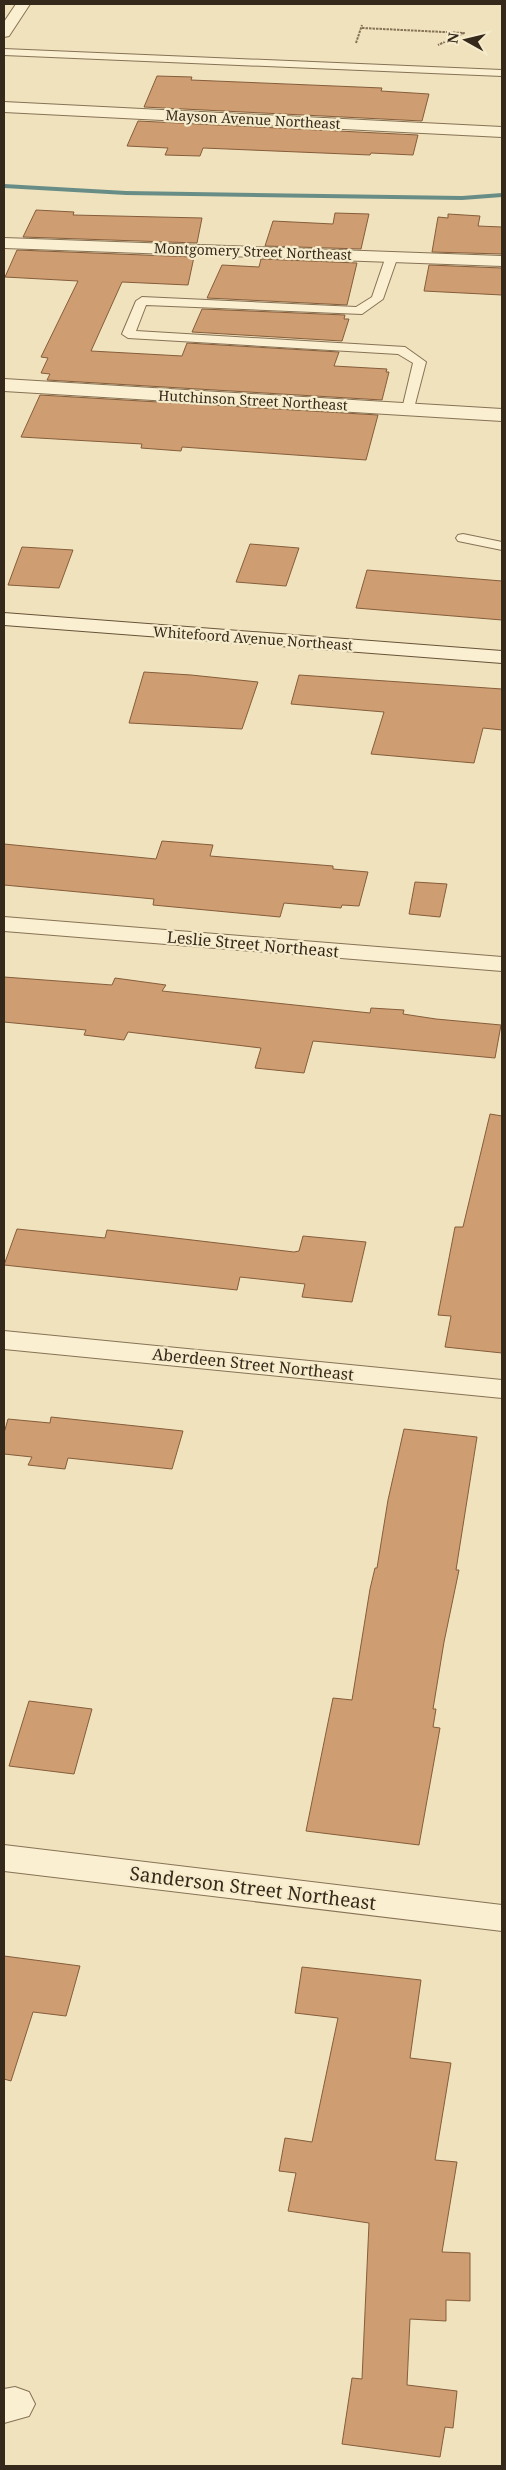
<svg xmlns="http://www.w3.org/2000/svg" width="506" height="2470" font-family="'Noto Serif',serif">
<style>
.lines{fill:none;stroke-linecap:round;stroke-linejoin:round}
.stream{fill:#688d86;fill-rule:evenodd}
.building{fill:#ce9d71;stroke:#865d3b}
.lane-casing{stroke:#877256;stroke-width:2}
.street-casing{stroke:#877256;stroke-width:2}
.secondary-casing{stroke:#685339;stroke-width:2}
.path{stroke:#877256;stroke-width:2;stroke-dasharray:2.5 1;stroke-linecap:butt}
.lane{fill:#faefd0;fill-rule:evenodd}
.street{fill:#faefd0;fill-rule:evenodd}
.secondary{fill:#faefd0;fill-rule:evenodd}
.labels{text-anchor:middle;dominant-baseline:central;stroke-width:4.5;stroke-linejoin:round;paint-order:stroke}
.far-street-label{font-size:14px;fill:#35291b;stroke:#f6eccc}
.street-label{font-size:16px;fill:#35291b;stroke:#f6eccc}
.near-street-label{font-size:19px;fill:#35291b;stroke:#f6eccc}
</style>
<rect width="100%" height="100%" fill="#efe2bd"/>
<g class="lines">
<path class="stream" d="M4,184L126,191L462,196L502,193V197L462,200L126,195L4,188Z"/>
</g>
<path class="building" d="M157,76L192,77L191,80L382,88L381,91L429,94L422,121L144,107Z
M138,121L418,135L413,155L371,153L370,155L203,148L200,156L165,155L168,148L127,146Z
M36,210L74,212L73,215L202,218L197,243L23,237Z
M335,213L369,214L361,249L265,246L273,221L333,224Z
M448,214L480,216L478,226L502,227V254L432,252L438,217L448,218Z
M17,250L194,257L188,285L122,282L91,351L182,356L187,343L339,352L334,366L387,369L386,372H389L382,400L47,380L50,374L41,373L48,358L41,357L78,281L5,277Z
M261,259L357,263L347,305L207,298L222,265L259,267Z
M429,265L502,268V295L424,291Z
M202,309L345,315L344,319H349L342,341L192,332Z
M40,395L378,415L366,460L182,447L181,451L141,448L142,444L21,437Z
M250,544L299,548L286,586L236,582Z
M22,547L73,550L59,588L8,585Z
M367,570L502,581V620L356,608Z
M144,672L191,675L258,682L242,729L129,723Z
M299,675L502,689V730L483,728L474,763L371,754L384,712L291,704Z
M162,841L213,845L210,856L333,866V869L368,872L359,906L342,905L341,908L284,903L280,917L153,905L154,899L4,885V844L156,859Z
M415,882L447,884L440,917L409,914Z
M4,977L112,985L115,978L166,985L162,991L370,1013L371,1008L404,1010L403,1014L436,1019L501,1025L495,1058L313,1041L304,1073L255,1068L261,1048L128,1032L124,1040L84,1035L86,1030L4,1022Z
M490,1114L502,1116V1353L445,1347L451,1316L438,1315L455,1227H463Z
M17,1229L105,1238L107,1230L294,1252L299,1251L303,1236L366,1242L352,1302L302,1297L305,1284L240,1277L237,1290L4,1265Z
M51,1417L183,1431L172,1469L68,1458L65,1469L28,1465L32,1457L4,1454V1433L8,1419L50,1423Z
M404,1429L477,1437L456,1570H459L444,1642L433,1709H436L433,1727L440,1728L419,1845L306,1831L333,1698L352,1700L370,1589L375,1568H377L388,1500Z
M29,1701L92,1709L74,1774L9,1766Z
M4,1956L80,1966L66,2016L33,2012L11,2081L4,2079Z
M302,1967L421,1980L410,2058L451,2063L435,2160L457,2162L442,2252L470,2253V2301L446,2300V2321L410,2319L407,2385L457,2391L453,2428L445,2427L440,2457L342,2444L352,2378L362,2379L369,2223L288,2211L296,2173L279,2171L285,2138L312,2142L338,2018L295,2013Z"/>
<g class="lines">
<g class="lane-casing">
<path id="lane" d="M4,49L502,70V76L4,55Z
M392,252L398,256L383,299L362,314L146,305L136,331L405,347L426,362L413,412L408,413L402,409L413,363L398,354L128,338L122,334L136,301L142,297L356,307L372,297L386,256Z
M463,534L502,542V550L458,541L456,538L458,535Z"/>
</g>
<g class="street-casing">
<path id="street" d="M16,4H30L9,36L4,37V22Z
M4,102L502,127V137L4,112Z
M4,238L502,256V266L4,248Z
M4,379L502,409V421L4,391Z
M4,917L502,957V971L4,931Z
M4,1331L502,1380V1398L4,1349Z
M4,1845L502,1905V1931L4,1871Z
M15,2387L29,2392L35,2404L29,2416L4,2423V2389Z"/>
</g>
<g class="secondary-casing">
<path id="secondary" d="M4,613L502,651V663L4,625Z"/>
</g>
<path class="path" d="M362,28L464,33L438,45
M356,43L362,25"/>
<use href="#lane" class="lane"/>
<use href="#street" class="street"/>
<use href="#secondary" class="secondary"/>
</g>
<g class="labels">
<g class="far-street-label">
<text transform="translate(253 119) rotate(3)">Mayson Avenue Northeast</text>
<text transform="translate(253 251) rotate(2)">Montgomery Street Northeast</text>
<text transform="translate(253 400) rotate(3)">Hutchinson Street Northeast</text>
<text transform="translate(253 638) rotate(4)">Whitefoord Avenue Northeast</text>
</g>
<g class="street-label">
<text transform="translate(253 944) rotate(5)">Leslie Street Northeast</text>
<text transform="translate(253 1364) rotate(6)">Aberdeen Street Northeast</text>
</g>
<g class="near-street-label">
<text transform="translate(253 1888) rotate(7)">Sanderson Street Northeast</text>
</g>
</g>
<rect width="506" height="2470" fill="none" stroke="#35291b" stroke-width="10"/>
<g transform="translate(466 40) rotate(278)" stroke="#f6eccc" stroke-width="4" paint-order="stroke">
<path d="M0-4L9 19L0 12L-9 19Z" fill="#35291b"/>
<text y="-8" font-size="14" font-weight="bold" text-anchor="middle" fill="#35291b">N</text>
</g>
</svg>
